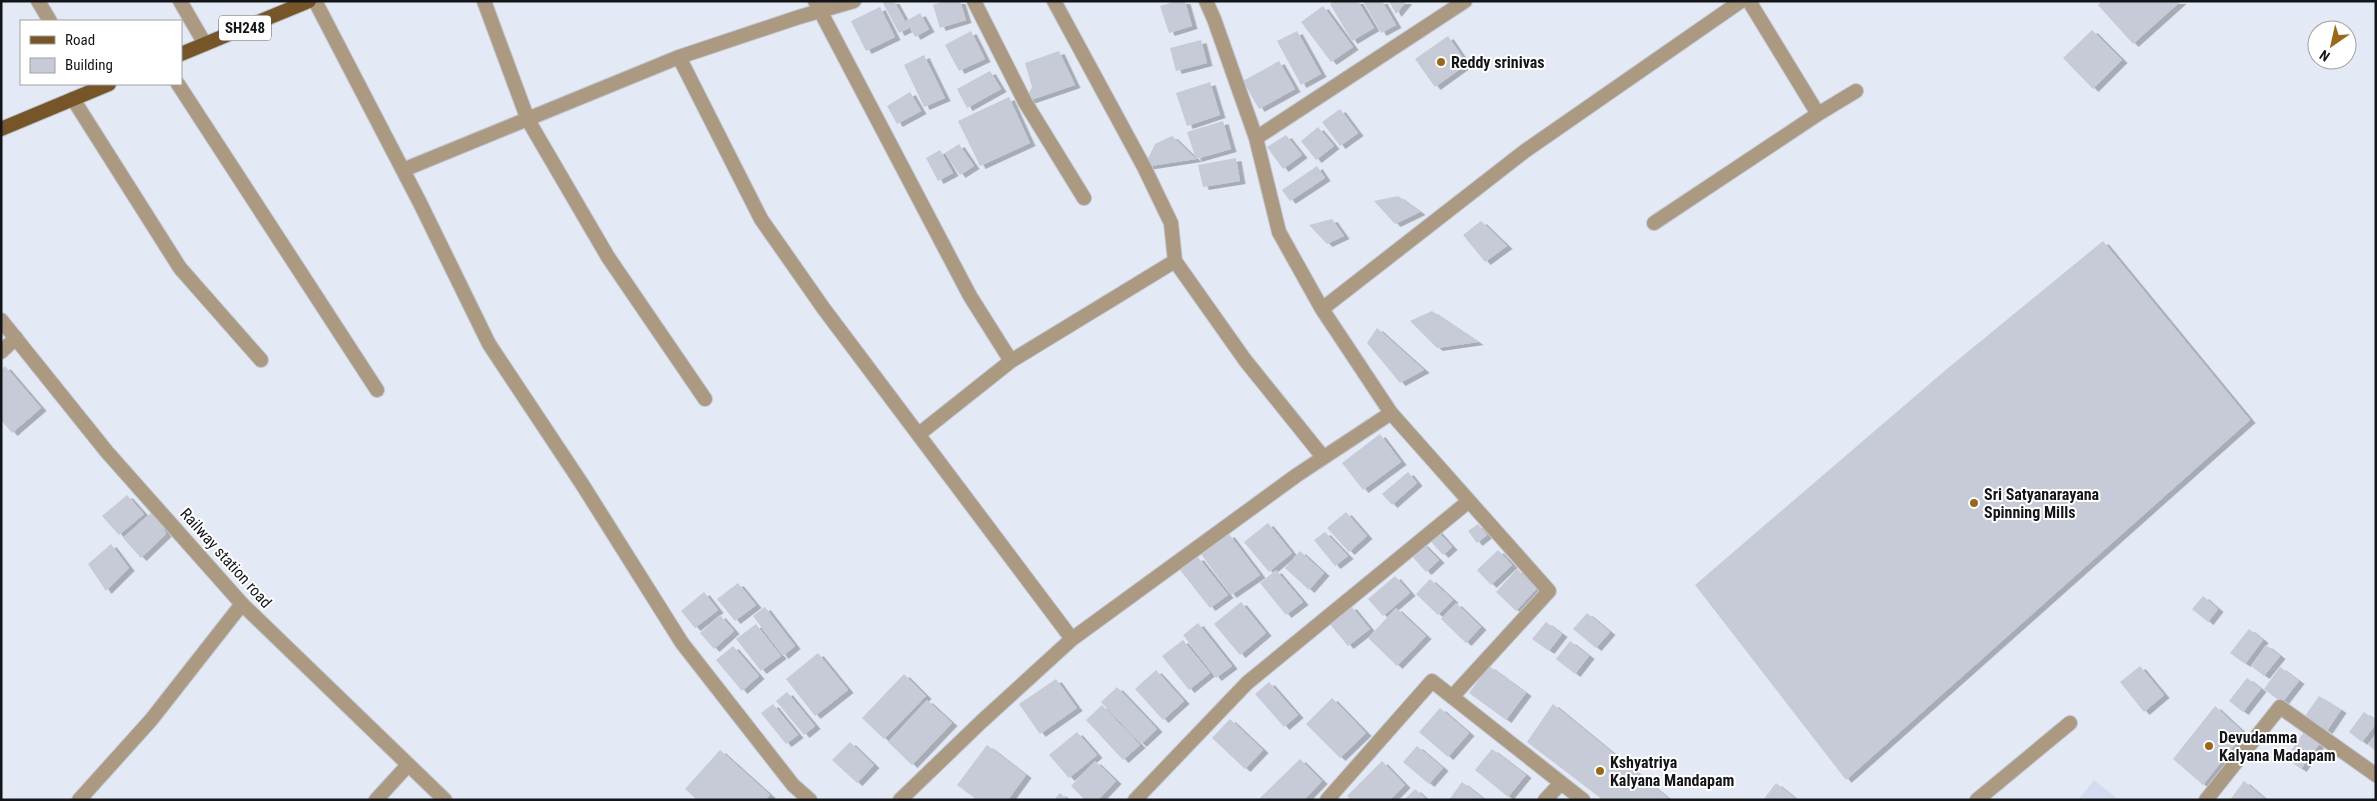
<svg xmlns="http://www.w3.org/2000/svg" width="2377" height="801" font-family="'Roboto Condensed',sans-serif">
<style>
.built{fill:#d4ddef}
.building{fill:#c6cbd7;filter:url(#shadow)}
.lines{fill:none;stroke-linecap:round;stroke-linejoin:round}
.minor-casing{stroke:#c2c7d2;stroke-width:16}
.tertiary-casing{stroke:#c2c7d2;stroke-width:16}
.primary-casing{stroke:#c2c7d2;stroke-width:16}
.minor{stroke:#ab9981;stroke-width:14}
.tertiary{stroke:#ab9981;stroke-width:14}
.primary{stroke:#765629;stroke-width:14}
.poi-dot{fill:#99691b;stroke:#fff;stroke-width:2}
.labels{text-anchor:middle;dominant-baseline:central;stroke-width:4;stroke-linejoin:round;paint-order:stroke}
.shield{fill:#fff;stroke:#5a5b5e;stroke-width:1}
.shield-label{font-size:15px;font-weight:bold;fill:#131519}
.poi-label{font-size:16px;font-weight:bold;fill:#131519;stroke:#fff;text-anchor:start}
.street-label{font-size:16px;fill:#131519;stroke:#fff}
</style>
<defs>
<filter id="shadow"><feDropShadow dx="5.5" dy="3" stdDeviation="0" flood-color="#0004"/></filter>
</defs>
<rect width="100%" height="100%" fill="#e3e9f5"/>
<path class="built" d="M2094,780L2119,800H2078Z"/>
<path class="building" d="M886,1H894L909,28L899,33L883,3Z
M944,1H960L966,20L940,28L933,5Z
M1177,1H1185L1192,26L1169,33L1160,6Z
M1334,1H1358L1374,28L1352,41L1330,4Z
M1363,1H1382L1396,25L1381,33Z
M1389,1H1406V2L1396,14Z
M2102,1H2181L2133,44L2098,5Z
M1323,6L1353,47L1331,62L1301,22Z
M880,7L895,37L866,51L851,21Z
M920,13L929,29L915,37L906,21Z
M2092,30L2122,60L2093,89L2063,58Z
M971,31L985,59L959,71L945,45Z
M1297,31L1321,74L1301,85L1277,41Z
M1448,36L1467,64L1435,87L1415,59Z
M1201,40L1207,63L1176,71L1170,48Z
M1059,51L1075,85L1025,102L1032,87L1025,63Z
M924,55L945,98L924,107L904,65Z
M1279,61L1295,89L1259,109L1243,81Z
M990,71L1001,89L967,108L957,89Z
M1210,82L1220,115L1187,126L1176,93Z
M910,92L921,111L897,124L887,106Z
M1009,97L1030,143L980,166L958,121Z
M1340,109L1358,133L1340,146L1322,122Z
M1223,121L1231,149L1196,159L1187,132Z
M1318,127L1334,146L1316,160L1301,141Z
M1286,135L1302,155L1283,169L1267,147Z
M1172,136L1196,159L1144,167L1155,144Z
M959,144L974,166L960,175L945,153Z
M940,150L953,173L938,181L926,158Z
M1236,158L1240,181L1203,187L1198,165Z
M1317,166L1325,178L1290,201L1282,190Z
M1398,196L1420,212L1395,224L1374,201Z
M1332,219L1344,236L1327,244L1309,225Z
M1481,221L1507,246L1485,262L1463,235Z
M2103,241L2250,420L1846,780L1695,585L1948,368Z
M1432,311L1478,342L1437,348L1410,321Z
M1377,328L1424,370L1400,383L1367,343Z
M5,366L41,408L12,433L1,420V370Z
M1380,434L1401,462L1363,490L1342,463Z
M1408,472L1417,483L1392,505L1382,494Z
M127,495L144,514L119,535L102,516Z
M155,509L166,534L141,558L123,538Z
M1346,512L1367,536L1349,552L1327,528Z
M1268,523L1292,553L1269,572L1244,542Z
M1478,524L1487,535L1477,543L1468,531Z
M1434,527L1452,547L1443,555L1425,535Z
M1325,532L1348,556L1335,566L1314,540Z
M1229,534L1260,575L1231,595L1201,554Z
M1422,543L1439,560L1426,572L1410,554Z
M111,544L129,568L106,591L88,564Z
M1498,550L1512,565L1491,585L1477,570Z
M1300,551L1324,573L1309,590L1285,568Z
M1198,557L1228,595L1210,608L1180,570Z
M1517,569L1537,588L1516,611L1496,592Z
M1276,570L1303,602L1286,615L1260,583Z
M1395,576L1410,593L1383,616L1368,599Z
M1430,579L1453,600L1438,615L1416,594Z
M738,583L756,605L735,621L717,599Z
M704,592L718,610L695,628L681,611Z
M2203,596L2218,609L2208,622L2192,609Z
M1241,602L1266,633L1240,655L1214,624Z
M1456,603L1481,627L1466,643L1441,619Z
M1351,606L1370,629L1348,646L1329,623Z
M765,607L795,646L783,656L753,616Z
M1396,608L1426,636L1397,666L1368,638Z
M1587,613L1610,632L1596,648L1573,629Z
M720,615L734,631L714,649L700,633Z
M1546,622L1562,634L1549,651L1532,639Z
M1198,623L1232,666L1216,678L1183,635Z
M756,624L781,656L761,671L736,639Z
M2249,629L2263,640L2245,664L2230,653Z
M1183,640L1210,673L1189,690L1162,656Z
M1570,641L1589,656L1575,674L1556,659Z
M2266,645L2280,656L2264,676L2251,666Z
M733,646L759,676L742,691L716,660Z
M818,653L848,690L815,716L786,679Z
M1489,666L1526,693L1506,720L1469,693Z
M2140,666L2164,695L2144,712L2120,682Z
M2280,667L2299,681L2282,703L2264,689Z
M1156,670L1184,701L1163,720L1135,689Z
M904,674L926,696L884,739L862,718Z
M2247,678L2261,689L2243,712L2229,701Z
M1056,679L1077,708L1040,734L1019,704Z
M1269,682L1298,715L1284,727L1255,694Z
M1117,687L1157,729L1141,744L1101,702Z
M787,692L815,726L804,735L776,701Z
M2319,696L2341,710L2327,731L2305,716Z
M1332,698L1366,733L1340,758L1306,724Z
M927,700L952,723L912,765L888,742Z
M773,704L798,735L786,744L761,713Z
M1553,704L1670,800H1603L1527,742Z
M1102,705L1140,745L1123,760L1086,720Z
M2215,706L2244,733L2203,785L2173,759Z
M1440,708L1469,733L1448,757L1419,732Z
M2364,712L2376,721V724L2362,742L2349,732Z
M1230,719L1263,750L1245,769L1212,738Z
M1077,732L1097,755L1069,778L1049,755Z
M2304,732L2320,743L2301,769L2286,758Z
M2376,734V751L2368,745Z
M850,742L874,765L857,783L832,760Z
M987,745L1026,775L1008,800H977L957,785Z
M1417,746L1443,768L1429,784L1403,762Z
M1492,749L1526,775L1508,797L1475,770Z
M720,750L770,795L765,800H697L685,789Z
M1300,759L1322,781L1304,800H1258Z
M1095,761L1116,781L1098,800H1085L1071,786Z
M1382,761L1405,785L1390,800H1351L1347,796Z
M2244,781L2266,800H2230Z
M1462,782L1485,800H1449Z
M1776,783L1797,800H1763Z
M1415,789L1427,800H1404Z
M1060,793L1068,800H1054Z"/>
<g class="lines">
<g class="minor-casing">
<path id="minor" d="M38,1L50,21
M180,1L205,44
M315,1L420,203L489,344L582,484L682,643L793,785L810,800
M484,1L528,120L608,257L705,399
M815,1L970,296L1011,361
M974,1L1025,102L1084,198
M1054,1L1144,167L1171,223L1175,261L1245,360L1323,457
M1206,1L1214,19L1256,138L1279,232L1322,309L1391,413
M679,57L761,219L824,309L1072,639
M178,84L377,390
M73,99L180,268L261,360
M1818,114L1856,91
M1256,138L1465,1
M403,170L679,57L799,17L854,1
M1654,223L1818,114L1749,1
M1322,309L1525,151L1741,1
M1,352L16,338
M919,434L1011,361L1175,261
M79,800L151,720L242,604
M376,800L408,765
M900,800L981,722L1072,639L1297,475L1391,413L1549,591L1452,697
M1135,800L1247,683L1469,501
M1327,800L1432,681L1583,800
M1545,800L1561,783
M1977,800L2070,723
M2206,800L2280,707L2376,775"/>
</g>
<g class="tertiary-casing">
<path id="tertiary" d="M1,320L107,452L242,604L445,800"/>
</g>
<g class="primary-casing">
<path id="primary" d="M181,54L309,1
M1,129L109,84"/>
</g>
<use href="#minor" class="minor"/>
<use href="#tertiary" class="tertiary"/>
<use href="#primary" class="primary"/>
</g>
<g class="poi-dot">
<circle cx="1441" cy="62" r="5"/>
<circle cx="1974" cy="503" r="5"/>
<circle cx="2209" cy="746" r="5"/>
<circle cx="1600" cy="771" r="5"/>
</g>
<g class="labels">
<rect class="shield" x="219" y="15.5" width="52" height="25" rx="4"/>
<g class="shield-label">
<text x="245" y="28">SH248</text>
</g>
<g class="poi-label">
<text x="1451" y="62">Reddy srinivas</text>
<text x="1984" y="494">Sri Satyanarayana<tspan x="1984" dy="18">Spinning Mills</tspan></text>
<text x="2219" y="737">Devudamma<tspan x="2219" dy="18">Kalyana Madapam</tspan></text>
<text x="1610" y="762">Kshyatriya<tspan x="1610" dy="18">Kalyana Mandapam</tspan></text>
</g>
<g class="street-label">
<text transform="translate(226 558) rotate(48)">Railway station road</text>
</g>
</g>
<rect width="2377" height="801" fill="none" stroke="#131519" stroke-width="5"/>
<rect x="20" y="20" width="162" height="65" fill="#ffffff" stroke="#a1a1a3"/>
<rect x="30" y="36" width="25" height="8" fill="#765629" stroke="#a1a1a3"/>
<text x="65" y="45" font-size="15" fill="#131519">Road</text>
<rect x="30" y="58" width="25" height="15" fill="#c6cbd7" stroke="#a1a1a3"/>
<text x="65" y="70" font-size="15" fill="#131519">Building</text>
<g transform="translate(2332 45) rotate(214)"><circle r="24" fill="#ffffff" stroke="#a1a1a3"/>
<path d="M0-4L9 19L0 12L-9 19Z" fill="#99691b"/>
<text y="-8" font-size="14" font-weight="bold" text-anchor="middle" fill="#131519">N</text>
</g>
</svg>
